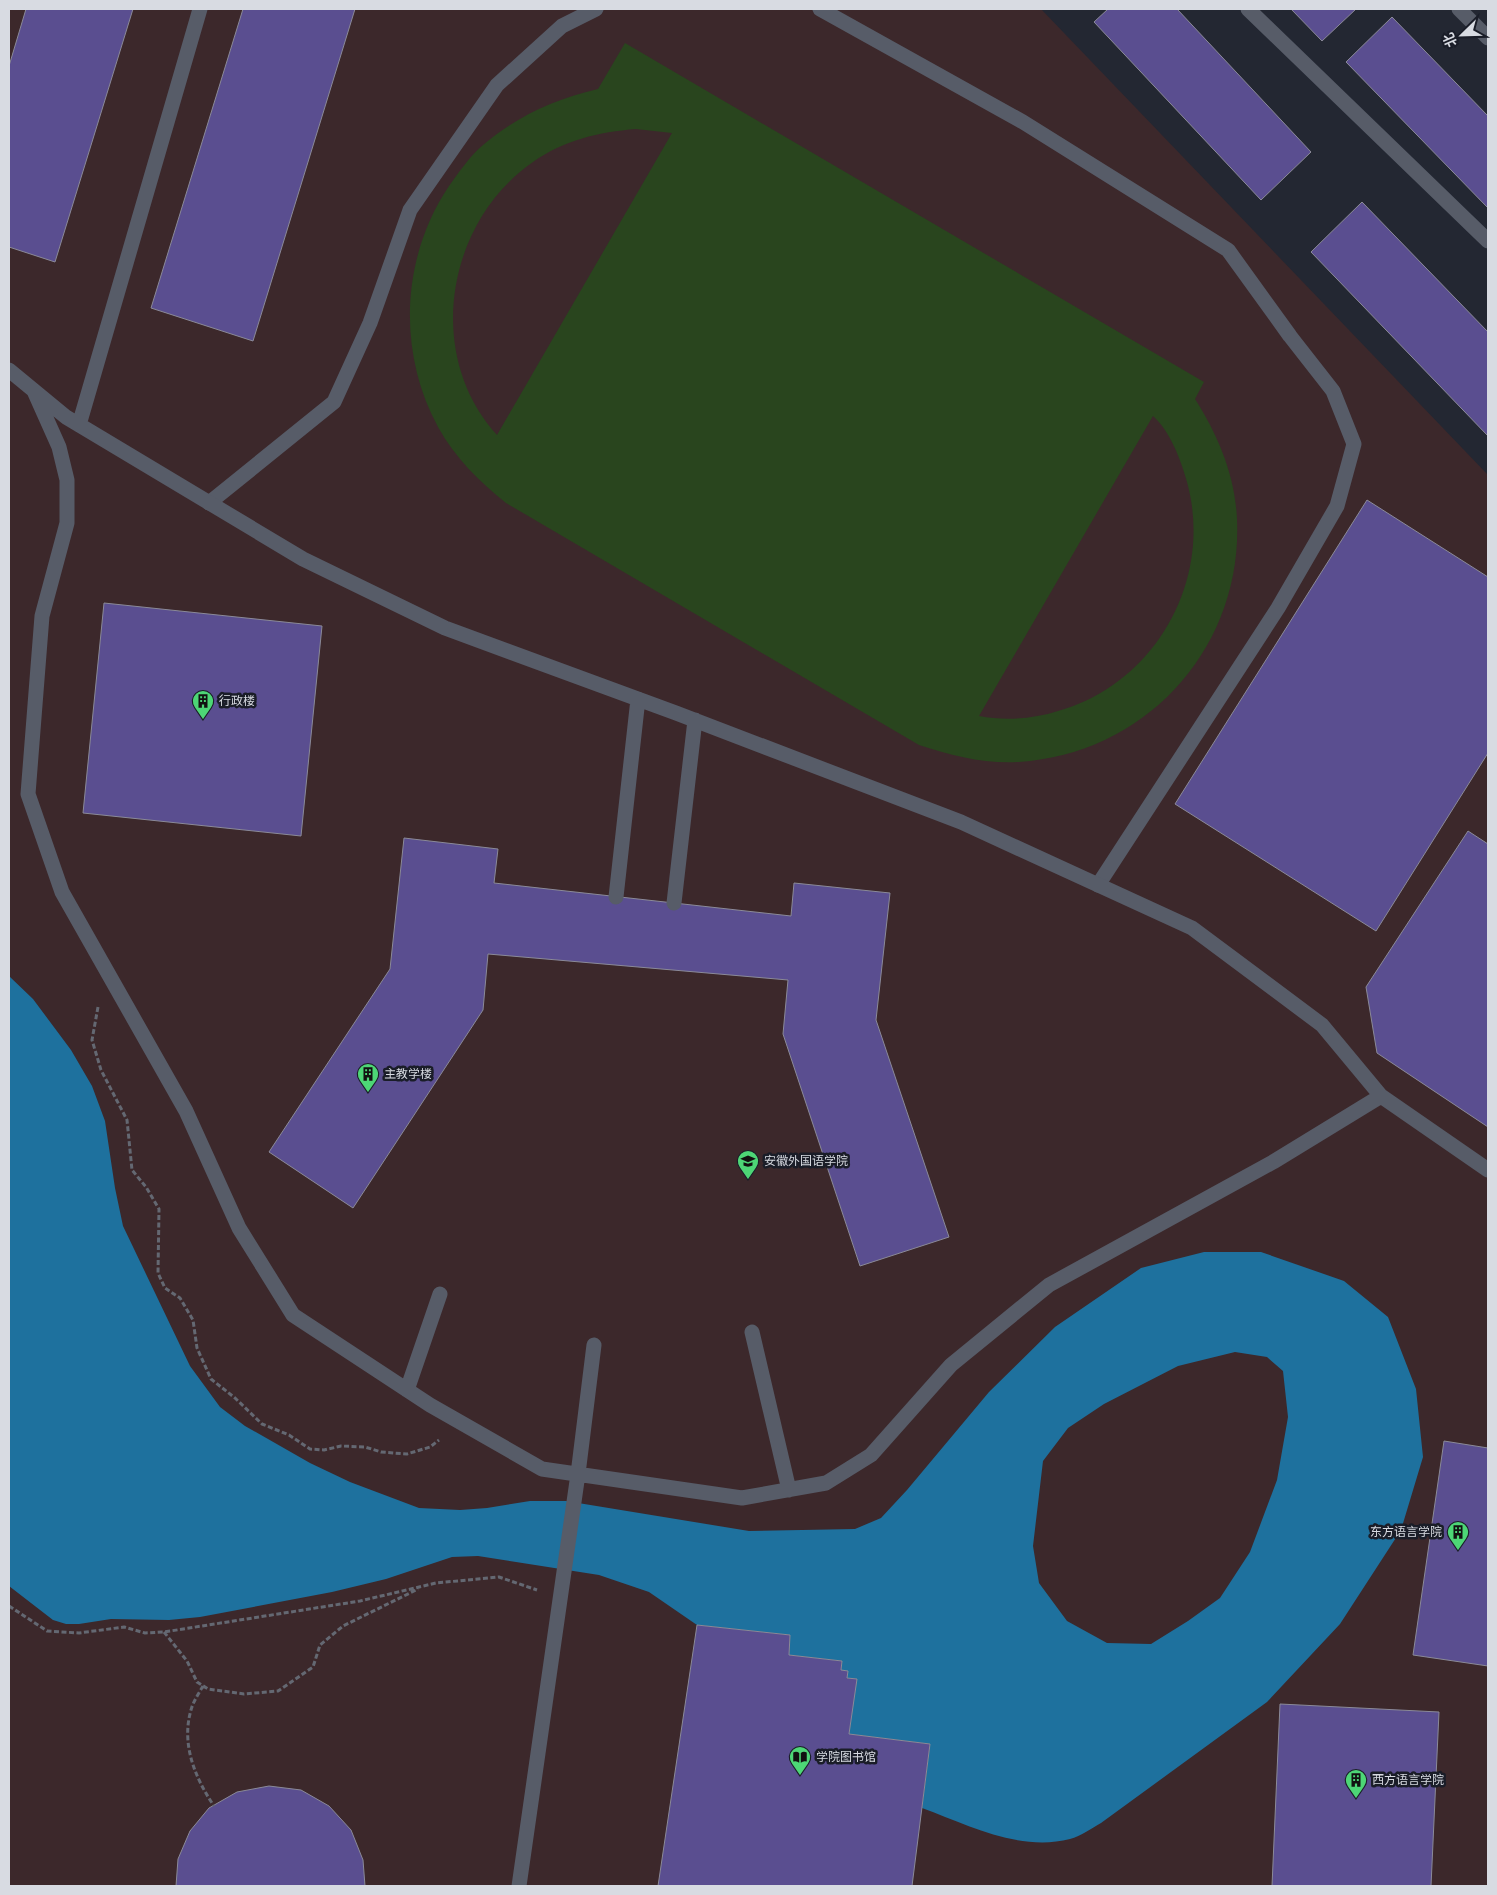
<svg xmlns="http://www.w3.org/2000/svg" width="1497" height="1895" font-family="'DM Sans','Noto Sans SC',sans-serif">
<style>
.education{fill:#3c282b}
.green{fill:#29451e;fill-rule:evenodd}
.water{fill:#1e719e;fill-rule:evenodd}
.building{fill:#5a4e90;stroke:#8b8a98}
.lines{fill:none;stroke-linecap:round;stroke-linejoin:round}
.path{stroke:#646872;stroke-width:3;stroke-dasharray:5 2.5;stroke-linecap:butt}
.lane{stroke:#575c68;stroke-width:15}
.street{stroke:#575c68;stroke-width:15}
.labels{text-anchor:middle;dominant-baseline:central;stroke-width:5;stroke-linejoin:round;paint-order:stroke}
.poi-label{font-size:12px;fill:#d8dbe2;stroke:#1a1d28;text-anchor:start}
</style>
<rect width="100%" height="100%" fill="#232732"/>
<path class="education" d="M9,9H1041L1488,475V1886H9Z"/>
<path class="green" d="M625,43L1204,382L1195,399C1218,435 1235,475 1237,519C1243,647 1147,754 1019,762C985,764 952,756 919,745L506,503C479,481 455,458 438,427C397,352 401,257 449,186C459,172 470,156 483,145C519,115 553,100 598,89ZM636,129L672,133L497,435C424,355 446,222 533,162C564,140 599,132 636,129ZM1153,416C1170,431 1181,460 1187,482C1214,580 1155,684 1058,711C1033,719 1005,721 979,716Z"/>
<path class="water" d="M9,976L33,999L71,1050L92,1086L105,1121L115,1188L123,1226L190,1366L220,1407L245,1426L310,1463L350,1482L419,1508L460,1510L487,1508L530,1501H566L749,1531L855,1529L881,1518L907,1490L989,1392L1055,1327L1141,1268L1204,1252H1261L1344,1281L1388,1317L1416,1389L1423,1457L1401,1530L1340,1624L1267,1702L1101,1823C1092,1828 1081,1836 1070,1839C1020,1852 968,1825 922,1808L930,1744L849,1734L856,1679L847,1678L841,1670L842,1661L789,1655L790,1635L697,1625L649,1592L599,1575L478,1556L452,1557L386,1579L332,1592L200,1617L169,1620L111,1619L79,1624H66L53,1620L9,1586ZM1235,1352L1267,1357L1283,1371L1288,1417L1277,1480L1250,1552L1220,1598L1188,1621L1151,1644L1107,1643L1067,1621L1039,1583L1033,1546L1043,1461L1068,1428L1104,1404L1178,1366Z"/>
<path class="building" d="M26,9H133L55,262L9,247V66Z
M243,9H355L253,341L151,308Z
M1108,9H1177L1311,152L1261,200L1094,22Z
M1291,9H1356L1322,41Z
M1392,17L1488,116V208L1346,62Z
M1362,202L1488,332V436L1311,252Z
M1367,500L1488,577V753L1376,931L1175,804Z
M104,603L322,626L301,836L83,813Z
M1468,831L1488,844V1127L1377,1053L1366,987Z
M404,838L498,849L494,883L791,916L794,883L890,893L876,1020L949,1237L860,1266L783,1034L788,980L488,954L483,1010L353,1208L269,1152L390,969Z
M1444,1441L1488,1448V1666L1413,1655Z
M697,1625L790,1635L789,1655L842,1661L841,1670L848,1671L847,1678L857,1679L849,1734L930,1744L912,1886H658Z
M1280,1704L1439,1712L1431,1886H1272Z
M269,1786L301,1790L329,1806L351,1830L363,1860L365,1886H176L178,1859L190,1831L209,1808L237,1792Z"/>
<g class="lines">
<path class="path" d="M98,1007L92,1040L101,1070L127,1120L132,1170L146,1187L159,1209L158,1273L165,1288L180,1298L193,1320L197,1348L211,1379L235,1398L262,1424L289,1435L310,1449L324,1450L341,1446L365,1447L381,1452L407,1454L430,1447L439,1440
M9,1606L47,1631L79,1633L124,1627L145,1633L164,1632L360,1601L436,1583L499,1577L537,1590
M164,1632L187,1661L197,1682L208,1689L244,1694L278,1691L313,1667L320,1645L343,1626L418,1589
M203,1686C199,1693 193,1702 191,1710C181,1744 195,1778 214,1806"/>
<path class="lane" d="M820,9L1023,122L1228,250L1290,336L1333,391L1354,444L1337,506L1278,608L1098,885
M209,503L334,402L370,323L410,210L497,85L562,26L596,9"/>
<path class="street" d="M1248,9L1488,241
M1459,9L1488,38
M9,370L66,417L303,559L445,628L676,713L961,822L1192,928L1322,1025L1381,1096L1488,1170
M34,391L59,447L67,480V523L42,616L28,794L62,892L186,1111L239,1228L293,1315L430,1405L542,1469L742,1498L826,1483L871,1455L951,1365L1049,1285L1273,1162L1381,1096
M79,425L200,9
M616,897L638,699
M674,903L695,720
M752,1332L789,1490
M407,1390L440,1294
M519,1886L578,1474L594,1345"/>
</g>
<defs>
<g id="building-pin" transform="scale(1.125)"><path d="M0 17L-7.5 6A9.5 9.5 0 1 1 7.5 6Z" fill="#4dd676" stroke="#1a1d28"/><path d="M-4-6H4V6H1V3H-1V6H-4ZM-2.5-4.3h1.7v1.8h-1.7ZM.8-4.3h1.7v1.8H.8ZM-2.5-1h1.7V.8h-1.7ZM.8-1h1.7V.8H.8Z" fill="#111"/></g>
<g id="university-pin" transform="scale(1.125)"><path d="M0 17L-7.5 6A9.5 9.5 0 1 1 7.5 6Z" fill="#4dd676" stroke="#1a1d28"/><path d="M0-5L7-2L0 1L-7-2ZM-4 1L0 2.5L4 1V4Q0 6-4 4Z" fill="#111"/></g>
<g id="library-pin" transform="scale(1.125)"><path d="M0 17L-7.5 6A9.5 9.5 0 1 1 7.5 6Z" fill="#4dd676" stroke="#1a1d28"/><path d="M-6-4Q-3-5.5-.7-3.5V5Q-3 3-6 4ZM6-4Q3-5.5 .7-3.5V5Q3 3 6 4Z" fill="#111"/></g>
</defs>
<g fill-rule="evenodd">
<use href="#building-pin" x="203" y="701"/>
<use href="#building-pin" x="368" y="1074"/>
<use href="#university-pin" x="748" y="1161"/>
<use href="#building-pin" x="1458" y="1532"/>
<use href="#library-pin" x="800" y="1757"/>
<use href="#building-pin" x="1356" y="1780"/>
</g>
<g class="labels">
<g class="poi-label">
<text x="219" y="701">行政楼</text>
<text x="384" y="1074">主教学楼</text>
<text x="764" y="1161">安徽外国语学院</text>
<text x="1442" y="1532" text-anchor="end">东方语言学院</text>
<text x="816" y="1757">学院图书馆</text>
<text x="1372" y="1780">西方语言学院</text>
</g>
</g>
<rect width="1497" height="1895" fill="none" stroke="#d8dbe2" stroke-width="20"/>
<g transform="translate(1462 35) rotate(247)" stroke="#1a1d28" stroke-width="4" paint-order="stroke">
<path d="M0-4L9 19L0 12L-9 19Z" fill="#d8dbe2"/>
<text y="-8" font-size="14" font-weight="bold" text-anchor="middle" fill="#d8dbe2">北</text>
</g>
</svg>
